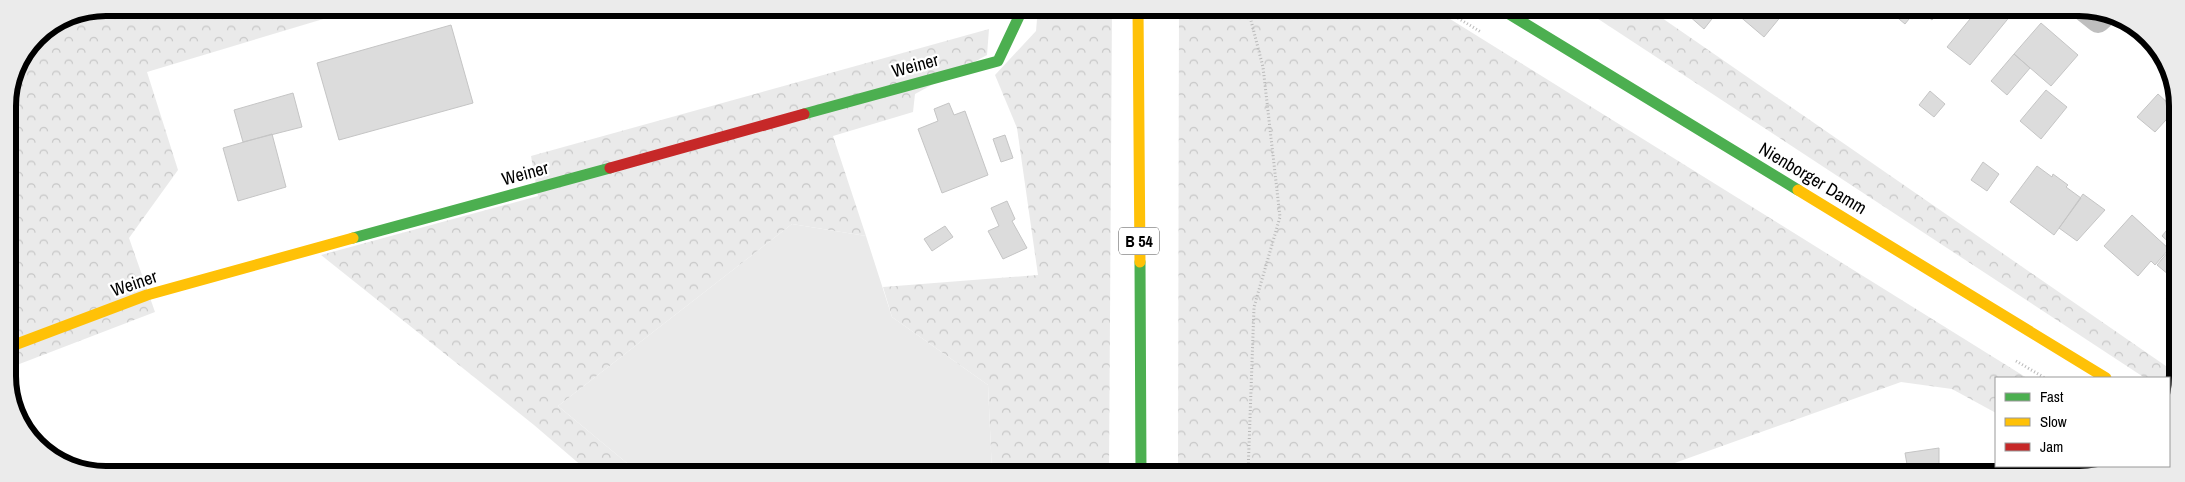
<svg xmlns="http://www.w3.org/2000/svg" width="2185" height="482" font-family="'Archivo Narrow',sans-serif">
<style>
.green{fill:#eaeaea}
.forest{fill:url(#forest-crowns)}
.building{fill:#dcdcdc;stroke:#c5c5c5}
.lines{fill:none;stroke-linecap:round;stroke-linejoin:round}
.path{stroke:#b8b8b8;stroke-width:3;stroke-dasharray:1 2.5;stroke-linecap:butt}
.street{stroke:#bebebe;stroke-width:24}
.fast{stroke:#4caf50;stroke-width:11}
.slow{stroke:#ffc107;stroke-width:11}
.jam{stroke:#c62828;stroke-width:11}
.labels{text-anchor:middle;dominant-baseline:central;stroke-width:4.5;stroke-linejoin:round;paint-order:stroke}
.shield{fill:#fff;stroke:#4c4c4c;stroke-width:1}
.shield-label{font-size:16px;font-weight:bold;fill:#000}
.street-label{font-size:18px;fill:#000;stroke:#fff}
.rim{fill:none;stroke:#000;stroke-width:6}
</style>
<defs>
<pattern id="forest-crowns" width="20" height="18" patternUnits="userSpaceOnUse" patternTransform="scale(1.25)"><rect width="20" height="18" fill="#eaeaea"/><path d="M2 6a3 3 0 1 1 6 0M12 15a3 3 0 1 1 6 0" fill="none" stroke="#c7c7c7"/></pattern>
</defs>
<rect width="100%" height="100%" fill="#fff"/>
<path class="green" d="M792,224L866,236L892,317L988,385L992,473H639L558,406Z"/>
<path class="forest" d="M106,8H360L147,72L178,170L129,238L155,312L9,368L8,100L15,68L37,36L69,15Z
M1038,8H1112L1109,473H992L988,385L892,317L883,287L1038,275L1017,128L995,75L1036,31Z
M1179,8L1434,9L2027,378H1996V413L1952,389L1901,382L1644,474H1178Z
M1583,9H1649L2176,373L2174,397L2169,394V378H2145Z
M989,29L987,55L915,94L913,112L833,136L866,236L792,224L558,406L639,473H590L534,425L321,255L538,196L531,156Z"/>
<path class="building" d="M1693,9H1718L1719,10L1704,29L1688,15Z
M1741,9H1787L1764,37L1737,14Z
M1887,9H1917L1905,24Z
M1918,9H1941L1932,20Z
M1958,9H2016L1970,65L1947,47L1970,19Z
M2041,23L2078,55L2051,86L2014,54Z
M451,25L473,103L339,140L317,63Z
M2014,54L2030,68L2007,95L1991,81Z
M2046,90L2067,107L2041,139L2020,121Z
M1930,91L1945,104L1934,117L1919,105Z
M293,93L302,127L243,142L234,110Z
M2158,94L2169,104L2174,99L2176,109L2155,132L2137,117Z
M949,103L954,115L965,111L988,175L942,193L918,129L938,121L934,109Z
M272,134L286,187L238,201L223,148Z
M1005,135L1013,158L1001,162L993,139Z
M1983,162L1999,174L1987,191L1971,180Z
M2037,166L2052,177L2053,174L2068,185L2066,187L2081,198L2054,235L2010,202Z
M2083,194L2105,210L2077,241L2059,228Z
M1007,201L1015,219L1012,221L1027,248L1003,259L988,231L999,226L991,208Z
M2132,215L2169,249L2155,265L2151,261L2138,276L2104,246Z
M2174,221L2176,267L2169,275L2157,265L2173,246L2162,236Z
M945,226L953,237L932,251L924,239Z
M2176,288V307L2166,299Z
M1939,448V474H1918L1917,469L1908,470L1905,453Z
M1917,469L1918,474H1880L1908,470Z"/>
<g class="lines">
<path class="path" d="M1443,9L1481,32
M2016,361L2045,378
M1248,474L1254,307L1280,217L1263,67L1248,9"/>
<path class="street" d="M2083,9L2098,21L2106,14"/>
<path class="fast" d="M1501,9L1798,190
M804,114L998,61L1023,8
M353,238L610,168
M1140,262L1141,474"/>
<path class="slow" d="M1138,8L1140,262
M1798,190L2106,378
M9,347L147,295L353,238"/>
<path class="jam" d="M610,168L804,114"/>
</g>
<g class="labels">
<rect class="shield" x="1119" y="227.5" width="40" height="27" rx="4"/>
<g class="shield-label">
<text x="1139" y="241">B 54</text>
</g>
<g class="street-label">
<text transform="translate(915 65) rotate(-15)">Weiner</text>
<text transform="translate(525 173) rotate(-15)">Weiner</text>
<text transform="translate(1813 178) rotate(31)">Nienborger Damm</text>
<text transform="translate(134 283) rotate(-19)">Weiner</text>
</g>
</g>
<path d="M0 0H2185V482H0ZM106 16H2079A90 90 0 0 1 2169 106V376A90 90 0 0 1 2079 466H106A90 90 0 0 1 16 376V106A90 90 0 0 1 106 16Z" fill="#ebebeb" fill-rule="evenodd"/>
<path class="rim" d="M106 16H2079A90 90 0 0 1 2169 106V376A90 90 0 0 1 2079 466H106A90 90 0 0 1 16 376V106A90 90 0 0 1 106 16Z"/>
<rect x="1995" y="377" width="175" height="90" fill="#ffffff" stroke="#999999"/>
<rect x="2005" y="393" width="25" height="8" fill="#4caf50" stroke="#999999"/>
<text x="2040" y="402" font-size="15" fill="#000000">Fast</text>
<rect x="2005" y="418" width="25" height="8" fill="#ffc107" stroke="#999999"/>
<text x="2040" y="427" font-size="15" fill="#000000">Slow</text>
<rect x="2005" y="443" width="25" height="8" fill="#c62828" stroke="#999999"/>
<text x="2040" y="452" font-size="15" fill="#000000">Jam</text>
</svg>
